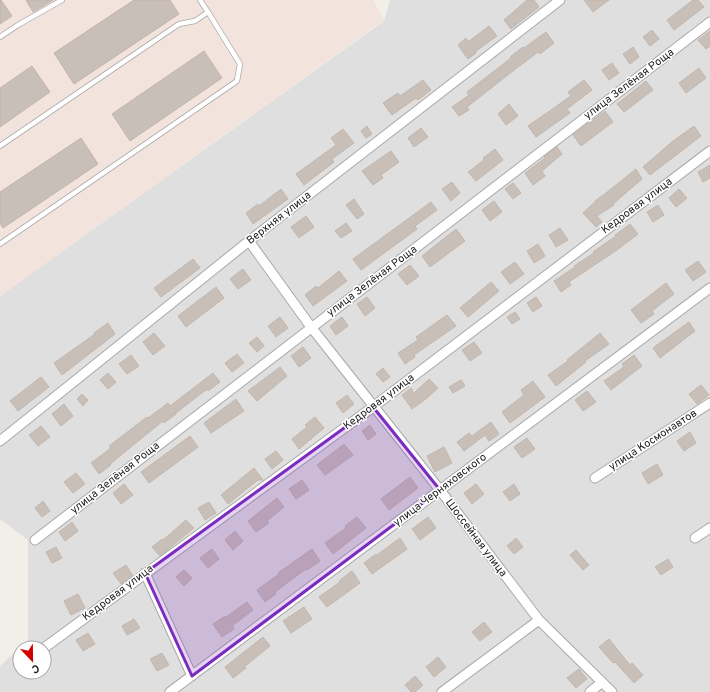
<svg xmlns="http://www.w3.org/2000/svg" width="710" height="692" font-family="Overpass,sans-serif">
<style>
.residential{fill:#e0dfdf;fill-rule:evenodd}
.military{fill:#f3e3dd}
.building{fill:#c7bfb8;stroke:#c4b6ab}
.lines{fill:none;stroke-linecap:round;stroke-linejoin:round}
.service-casing{stroke:#a9a9a9;stroke-width:6}
.minor-casing{stroke:#a9a9a9;stroke-width:11}
.service{stroke:#fff;stroke-width:4.5}
.minor{stroke:#fff;stroke-width:9}
.marked{fill:#7b2cbf;fill-opacity:0.2;stroke:#7b2cbf;stroke-width:3;stroke-linejoin:round}
.labels{text-anchor:middle;dominant-baseline:central;stroke-width:3;stroke-linejoin:round;paint-order:stroke}
.street-label{font-size:11px;fill:#222;stroke:#fff}
</style>
<rect width="100%" height="100%" fill="#f2efe9"/>
<path class="residential" d="M390,0H710V692H0V666L28,640V540L0,519V296L384,21ZM20,648H44V672H20Z"/>
<path class="military" d="M0,0H373L384,20L0,296Z"/>
<path class="building" d="M0,0H1L12,16L0,24Z
M26,0H53L33,12Z
M134,0H170L179,14L74,84L54,53Z
M527,0H534L539,7L511,29L504,20Z
M584,0H609L593,12Z
M693,0H698L704,7L674,30L667,20Z
M489,26L497,36L476,51V53L468,59L458,45L466,38L468,42Z
M652,30L659,39L650,46L643,37Z
M710,31V46L706,49L698,40Z
M546,32L554,43L540,54L538,52L509,74L467,107L469,110L459,116L452,107L469,95L467,92L511,58L510,57L523,47L524,48Z
M633,47L639,57L630,64L623,54Z
M204,51L222,78L130,141L112,114Z
M612,63L619,73L609,80L602,70Z
M32,66L50,92L0,127V88Z
M699,68L706,78L686,93L679,83Z
M423,80L431,90L418,100L416,98L392,115L383,103L398,93L400,96Z
M584,80L592,90L567,109L570,113L536,137L528,126L571,96L568,92Z
M646,81L653,90L624,112L617,104Z
M509,104L518,116L506,125L498,114Z
M605,111L613,122L581,146L573,135Z
M367,126L372,134L366,138L361,131Z
M694,126L701,136L650,175L643,167L673,141Z
M421,128L428,137L414,147L408,138Z
M343,129L354,143L332,159L334,162L304,185L296,174L336,145L331,138Z
M81,138L98,164L3,228L0,223V192Z
M557,147L562,154L542,171L545,176L533,185L525,173L545,158L544,157Z
M495,149L503,160L476,181L468,172L484,160L483,158Z
M391,151L399,162L381,175L383,178L373,185L362,171Z
M710,165V178L703,182L698,172Z
M636,169L642,179L613,204L614,205L597,216L602,222L596,227L583,213L596,201H595L606,193Z
M452,182L460,193L451,201L442,189Z
M513,183L521,193L513,199L505,189Z
M281,189L288,199L253,224L246,213L258,204L259,206Z
M679,189L687,198L676,207L669,198Z
M354,199L364,214L357,219L346,205Z
M494,201L502,212L490,221L482,210Z
M431,202L437,210L415,226L417,229L361,270L353,259Z
M658,205L664,215L653,222L647,212Z
M306,216L314,227L299,238L291,227Z
M346,223L352,231L341,238L335,231Z
M630,224L638,234L617,250L569,282L571,285L561,292L554,281L575,267L574,266L594,253L593,252L616,236L615,235Z
M560,228L568,240L556,247L549,235Z
M456,229L465,241L430,267L422,256Z
M538,244L545,256L534,263L527,251Z
M193,259L200,268L161,297L154,288Z
M698,261L706,272L693,281L685,270Z
M515,262L524,274L510,284L501,272Z
M410,265L419,276L407,285L398,274Z
M243,269L251,280L238,289L230,279Z
M339,271L347,281L313,306L305,295L316,286L318,288Z
M491,282L499,291L468,317L460,308Z
M666,283L674,294L652,311L654,314L641,323L631,310Z
M216,287L224,298L186,327L178,316Z
M367,297L375,308L365,316L357,304Z
M536,297L542,306L533,312L527,303Z
M515,312L520,319L512,324L507,317Z
M447,315L456,326L414,355L415,357L405,364L398,353L418,340L416,337Z
M280,317L288,328L276,337L268,326Z
M342,317L348,326L336,335L330,326Z
M689,322L695,331L660,358L653,348Z
M108,323L115,334L62,375L54,363L95,334L94,333Z
M154,333L165,346L153,355L143,342Z
M600,333L609,344L585,361L586,362L556,386L548,375L568,361L567,360Z
M257,337L264,346L257,352L249,343Z
M474,342L482,353L470,361L462,350Z
M303,347L311,358L299,367L291,356Z
M237,354L244,363L232,372L225,363Z
M131,355L139,366L127,374L119,364Z
M634,355L642,366L611,390L604,381L624,367L622,364Z
M280,367L287,376L257,401L248,391Z
M383,368L390,377L383,382L376,374Z
M108,373L116,382L108,389L100,380Z
M213,373L220,382L208,391L207,389L176,413V414L164,423L163,421L110,464L111,465L99,474L91,463L111,448L109,446L147,417L148,418L168,403L170,406Z
M41,377L49,387L18,411L10,401Z
M429,379L438,388L427,398L412,409L402,395L411,388L414,393Z
M461,380L465,386L453,393L449,387Z
M533,381L545,397L510,423L502,412L524,395L521,390Z
M701,385L709,395L697,404L689,394Z
M587,391L596,402L583,411L575,400Z
M82,394L88,400L83,406L77,399Z
M347,395L354,404L343,413L336,403Z
M236,399L244,411L211,433L204,423Z
M64,404L73,416L61,426L52,414Z
M315,417L324,428L299,449L292,439L307,427L305,425Z
M491,422L499,434L489,441L485,435L464,451L457,442L469,433L472,436Z
M370,425L376,434L368,440L362,431Z
M41,426L50,437L38,446L29,435Z
M690,432L696,443L684,451L677,441Z
M190,436L198,447L149,483L141,472Z
M527,438L535,449L522,458L514,447Z
M344,444L353,455L325,475L317,465Z
M444,447L452,463L435,472L427,456Z
M276,451L283,460L272,469L265,459Z
M657,464L663,475L648,484L642,473Z
M254,468L263,480H258L228,504L221,495Z
M76,473L85,484L73,493L64,482Z
M410,477L418,488L389,510L381,499Z
M302,480L309,490L296,499L289,489Z
M124,484L133,495L121,504L113,493Z
M476,484L484,494L472,504L464,493Z
M514,484L520,494L510,501L503,492Z
M277,498L284,507L267,521L269,523L256,532L248,521Z
M43,501L50,511L42,517L35,508Z
M209,502L216,513L205,520L198,508Z
M357,517L366,528L333,554L325,543L346,528L345,526Z
M428,517L436,528L420,540L412,529Z
M186,520L194,528L160,556L152,547L162,539L163,540Z
M72,522L78,531L65,541L59,532Z
M235,531L243,541L233,550L225,540Z
M400,538L407,549L372,574L364,563L376,554L377,555Z
M516,538L523,547L514,554L507,546Z
M56,547L62,558L52,563L46,552Z
M212,549L219,559L208,568L200,558Z
M312,549L320,561L307,570L306,569L275,592L276,594L265,602L257,590L279,574L278,573Z
M576,550L589,565L583,570L570,555Z
M668,559L673,567L661,575L655,567Z
M126,565L133,576L121,584L113,573Z
M184,570L192,578L184,586L176,577Z
M352,571L360,583L327,607L319,597L340,582L339,581Z
M78,594L85,608L71,615L64,601Z
M247,602L253,610L232,626L234,629L222,637L213,624L225,616L226,617Z
M304,607L312,619L291,633L283,621Z
M134,619L140,628L127,635L122,626Z
M484,622L492,632L480,641L472,632Z
M88,633L95,644L83,651L76,640Z
M263,637L270,646L244,667L246,668L233,678L225,667Z
M609,639L630,665L632,663L643,675L634,683L615,662L613,663L599,647Z
M162,653L169,665L157,671L150,659Z
M438,657L446,667L434,677L426,667Z
M579,669L587,679L576,688L567,678Z
M415,676L423,685L415,692H411L405,685Z"/>
<g class="lines">
<g class="service-casing">
<path id="service" d="M0,37L18,25L62,0
M0,146L179,24L195,21L208,12
M0,244L237,81L240,64L208,12L200,0"/>
</g>
<g class="minor-casing">
<path id="minor" d="M249,241L311,327L440,490L539,620L612,692
M0,441L249,241L560,0
M595,478L710,403
M695,538L710,528
M35,540L710,22
M145,573L192,676
M44,648L373,407L710,151
M170,692L710,288
M442,692L539,620
M590,692L601,683"/>
</g>
<use href="#service" class="service"/>
<use href="#minor" class="minor"/>
</g>
<path class="marked" d="M373,407L440,490L192,676L145,573Z"/>
<g class="labels">
<g class="street-label">
<text transform="translate(629 84) rotate(-37)">улица Зелёная Роща</text>
<text transform="translate(637 206) rotate(-37)">Кедровая улица</text>
<text transform="translate(279 218) rotate(-38)">Верхняя улица</text>
<text transform="translate(372 281) rotate(-37)">улица Зелёная Роща</text>
<text transform="translate(379 402) rotate(-37)">Кедровая улица</text>
<text transform="translate(653 440) rotate(-33)">улица Космонавтов</text>
<text transform="translate(115 478) rotate(-38)">улица Зелёная Роща</text>
<text transform="translate(440 490) rotate(-37)">улица Черняховского</text>
<text transform="translate(476 538) rotate(53)">Шоссейная улица</text>
<text transform="translate(118 593) rotate(-37)">Кедровая улица</text>
</g>
</g>
<g transform="translate(32 660) rotate(158)"><circle r="19" fill="#ffffff" stroke="#a7a7a7"/>
<path d="M0-3L7 15L0 10L-7 15Z" fill="#d40000"/>
<text y="-6" font-size="11" font-weight="bold" text-anchor="middle" fill="#222222">С</text>
</g>
</svg>
